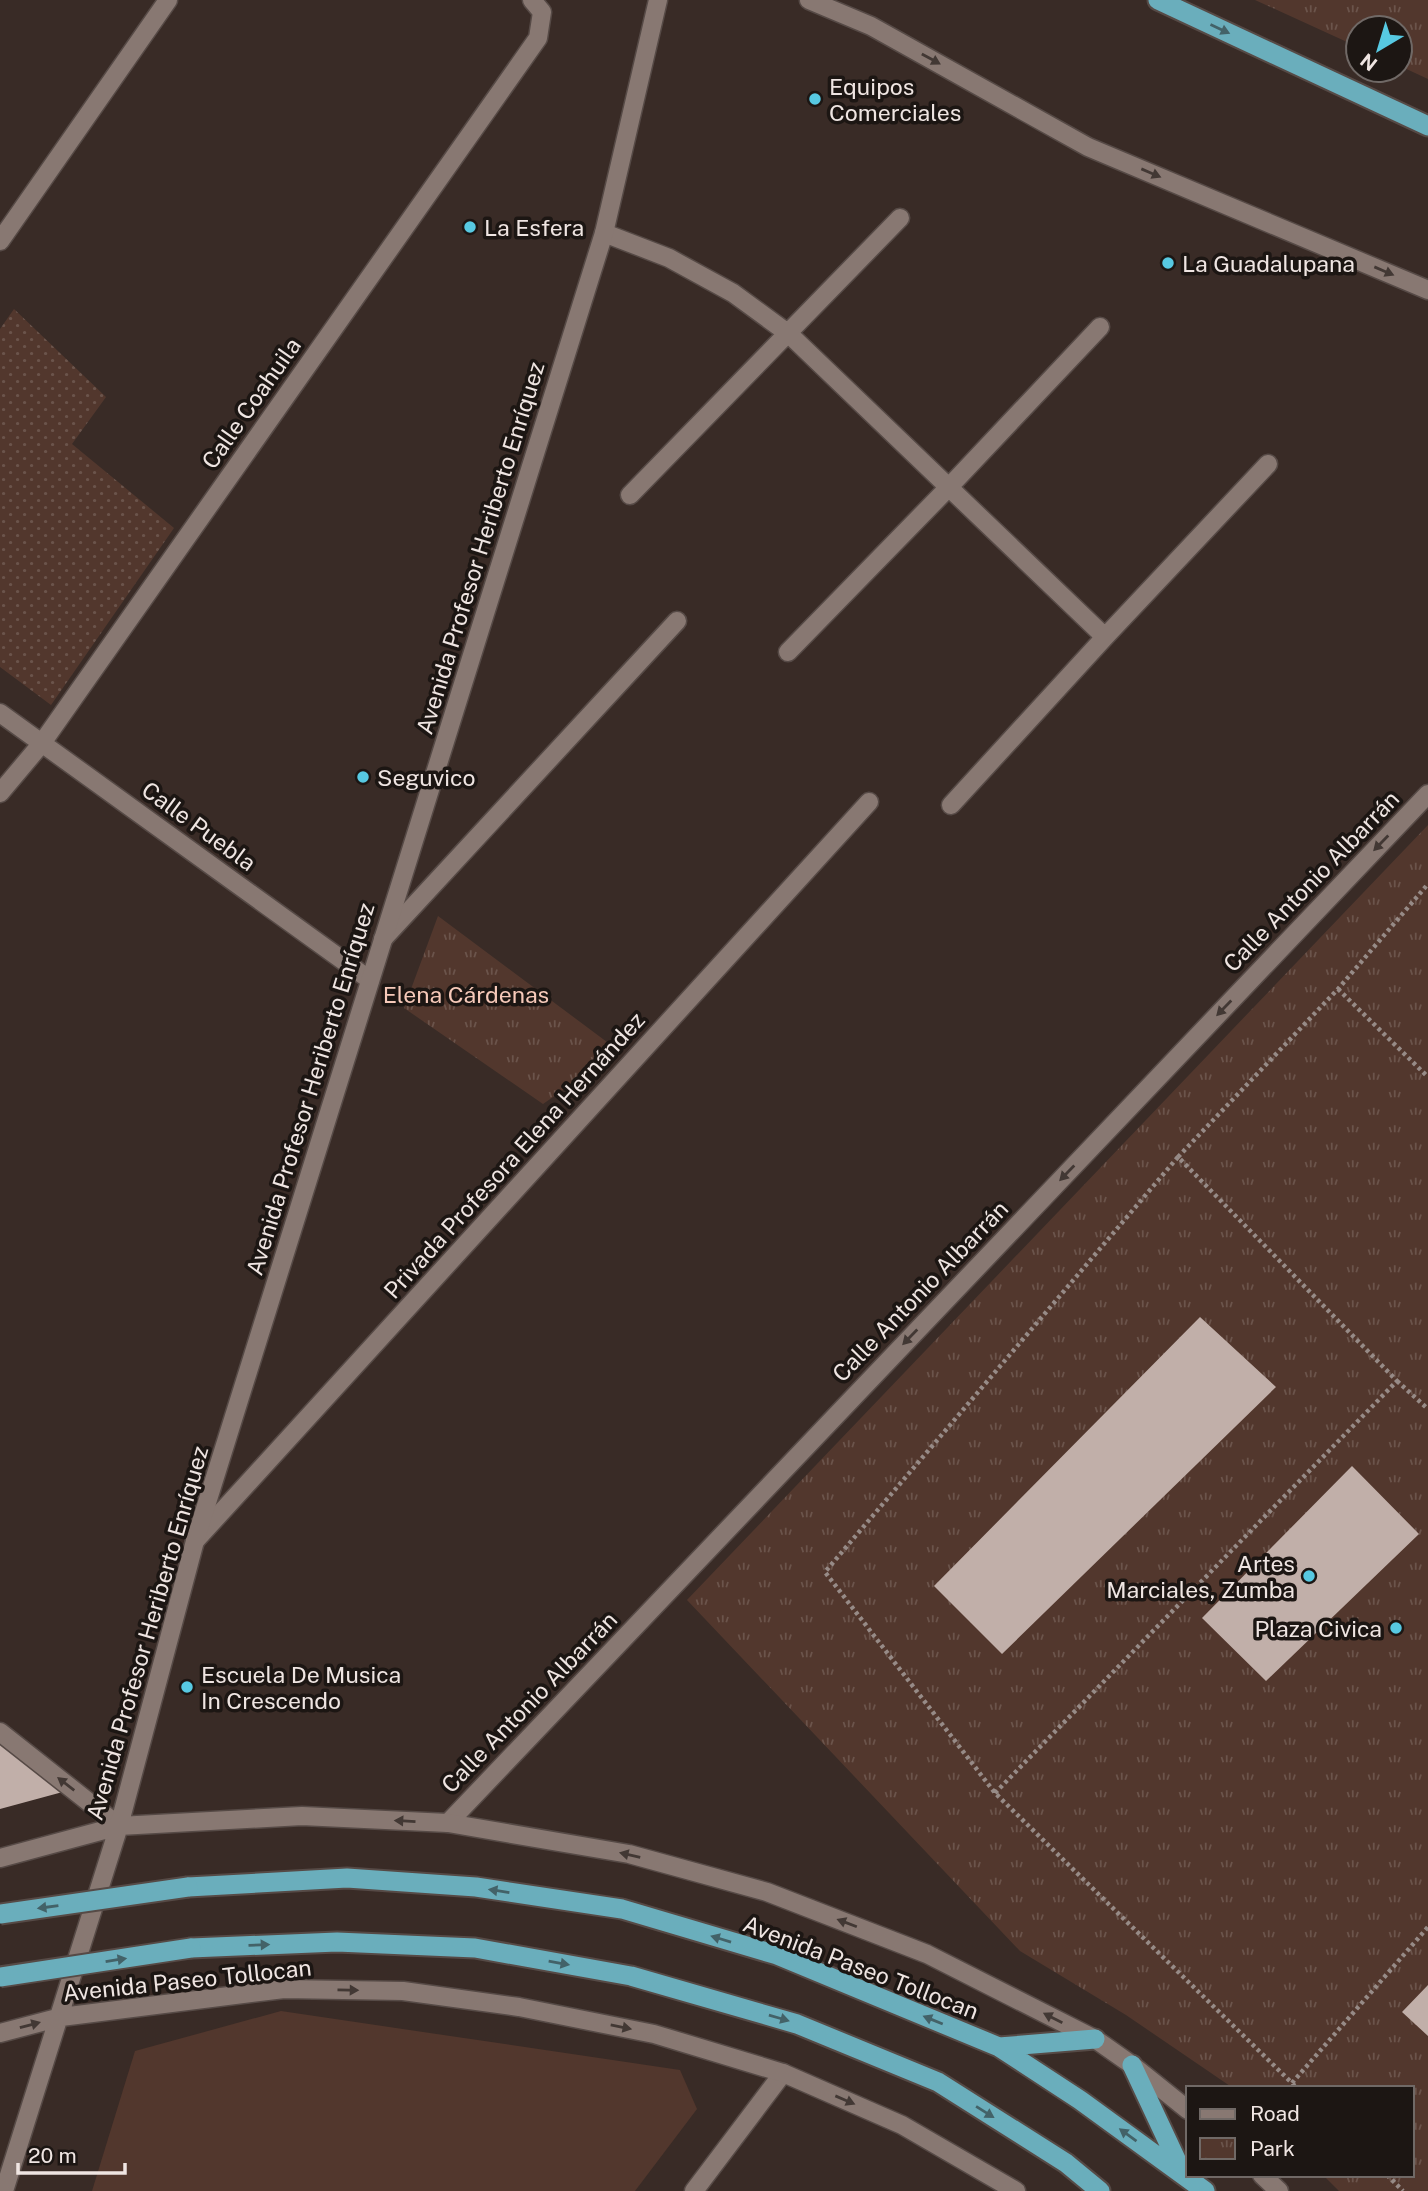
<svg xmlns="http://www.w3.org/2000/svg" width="1428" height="2191" font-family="'Public Sans',sans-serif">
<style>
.grass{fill:url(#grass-dots)}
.park{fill:url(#park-tufts)}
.garden{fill:#52372d}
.building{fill:#c1afa9}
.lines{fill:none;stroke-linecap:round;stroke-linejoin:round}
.minor-casing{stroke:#564a46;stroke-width:21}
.secondary-casing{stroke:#564a46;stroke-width:21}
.trunk-casing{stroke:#564a46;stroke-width:23}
.path{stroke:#978b87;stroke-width:4.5;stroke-dasharray:3.5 3.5;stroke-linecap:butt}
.minor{stroke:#887872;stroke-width:18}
.secondary{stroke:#887872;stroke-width:18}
.trunk{stroke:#6aaebc;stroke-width:19}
.trunk-bridge-casing{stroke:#564a46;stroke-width:23;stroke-linecap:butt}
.trunk-bridge{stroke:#6aaebc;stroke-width:19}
.oneway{fill:#436268}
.oneway2{fill:#423834}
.poi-dot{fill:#57c9e2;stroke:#1c1613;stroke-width:2.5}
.labels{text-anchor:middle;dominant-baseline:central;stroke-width:7;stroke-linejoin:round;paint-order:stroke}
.poi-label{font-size:23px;fill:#efe5e2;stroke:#1c1613;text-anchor:start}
.street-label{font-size:23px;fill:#efe5e2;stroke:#1c1613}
.park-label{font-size:23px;fill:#f6c9b9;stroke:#1c1613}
</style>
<defs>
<pattern id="grass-dots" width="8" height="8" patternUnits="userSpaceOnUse" patternTransform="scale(1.75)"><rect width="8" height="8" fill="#52372d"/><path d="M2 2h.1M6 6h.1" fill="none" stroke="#6b544b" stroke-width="1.8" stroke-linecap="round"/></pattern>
<pattern id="park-tufts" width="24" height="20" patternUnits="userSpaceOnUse" patternTransform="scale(1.75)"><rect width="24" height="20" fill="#52372d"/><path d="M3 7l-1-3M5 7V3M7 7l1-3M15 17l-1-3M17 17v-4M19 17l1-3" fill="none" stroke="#6b544b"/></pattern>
</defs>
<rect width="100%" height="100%" fill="#392b26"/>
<path class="grass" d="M14,309L106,397L72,444L174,528L51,705L0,667V329Z"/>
<path class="park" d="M1255,0H1428V79L1400,66V28H1358V47Z
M1428,825V2191H1339L1323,2175H1412V2088H1233L1126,2015L1020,1951L687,1600Z
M438,916L619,1051L543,1104L404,1008Z"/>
<path class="garden" d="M281,2011L680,2070L697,2109L635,2191H92L135,2051Z"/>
<path class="building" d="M1200,1317L1276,1387L1002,1654L934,1586Z
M1352,1466L1419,1534L1266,1681L1202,1618Z
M0,1738L70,1790L0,1809Z
M1428,1985V2036L1402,2012Z"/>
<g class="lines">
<g class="minor-casing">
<path id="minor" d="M604,233L669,258L733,293L789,334L1105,637
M0,241L168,0
M630,495L900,218
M788,652L949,487L1100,327
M0,713L370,980
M0,793L42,743L538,38L542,12L532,0
M951,805L1105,637L1268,464
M383,939L677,621
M195,1541L869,802
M0,1732L119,1826
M448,1823L1428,794
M694,2191L783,2073"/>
</g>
<g class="secondary-casing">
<path id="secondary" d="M809,0L871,26L1088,147L1428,290
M0,1858L119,1826L302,1816L448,1823L629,1854L767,1892L927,1954L1095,2039L1132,2065L1188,2110
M0,2033L61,2017L284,1989L403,1991L519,2007L654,2034L783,2073L902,2125L1016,2191
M1262,2175L1279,2191
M4,2191L119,1826L195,1541L604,233L658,0"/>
</g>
<g class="trunk-casing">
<path id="trunk" d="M1158,0L1428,126
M188,1887L347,1878L476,1887L622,1909L777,1955L999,2047L1080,2100L1205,2191
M191,1948L337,1942L475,1948L631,1976L797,2024L938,2082L1066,2163L1100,2191
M999,2047L1095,2039
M1132,2065L1183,2174"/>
</g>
<path class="path" d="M1338,989L1428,1077
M1178,1157L1338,989L1428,884
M1397,1381L1428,1409
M995,1793L1397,1381L1178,1157L825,1572L995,1793L1297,2088
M1292,2083L1428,1927
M1387,2175L1403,2191"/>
<use href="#minor" class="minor"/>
<use href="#secondary" class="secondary"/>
<use href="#trunk" class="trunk"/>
<g class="trunk-bridge-casing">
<path id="trunk-bridge" d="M0,1914L188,1887
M0,1977L191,1948"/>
</g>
<use href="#trunk-bridge" class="trunk-bridge"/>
</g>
<defs><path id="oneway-solid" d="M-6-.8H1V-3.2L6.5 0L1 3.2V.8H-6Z" transform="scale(1.75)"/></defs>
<g class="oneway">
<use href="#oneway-solid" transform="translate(1220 29) rotate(25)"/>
<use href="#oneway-solid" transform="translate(499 1891) rotate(-171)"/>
<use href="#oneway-solid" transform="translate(48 1907) rotate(172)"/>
<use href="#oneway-solid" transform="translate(721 1939) rotate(-163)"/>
<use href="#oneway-solid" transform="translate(259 1945) rotate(-2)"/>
<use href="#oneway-solid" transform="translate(116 1960) rotate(-9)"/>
<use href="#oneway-solid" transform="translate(559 1963) rotate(10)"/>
<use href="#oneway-solid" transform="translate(779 2018) rotate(16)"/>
<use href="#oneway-solid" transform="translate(933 2020) rotate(-158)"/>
<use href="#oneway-solid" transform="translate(985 2112) rotate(32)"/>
<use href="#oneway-solid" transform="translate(1128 2135) rotate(-144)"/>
</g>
<g class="oneway2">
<use href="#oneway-solid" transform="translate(931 59) rotate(29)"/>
<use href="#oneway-solid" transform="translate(1151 173) rotate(23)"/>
<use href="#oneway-solid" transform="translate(1384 271) rotate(23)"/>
<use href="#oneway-solid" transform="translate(1381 843) rotate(134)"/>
<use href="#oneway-solid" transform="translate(1224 1008) rotate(134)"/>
<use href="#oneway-solid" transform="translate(1067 1173) rotate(134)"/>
<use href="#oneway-solid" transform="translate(910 1337) rotate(134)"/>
<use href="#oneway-solid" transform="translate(66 1784) rotate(-142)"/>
<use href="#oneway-solid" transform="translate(405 1821) rotate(-177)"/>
<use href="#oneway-solid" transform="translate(630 1855) rotate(-167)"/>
<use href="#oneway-solid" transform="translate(847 1923) rotate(-159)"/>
<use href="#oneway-solid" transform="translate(348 1990) rotate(1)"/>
<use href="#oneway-solid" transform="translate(1053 2018) rotate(-153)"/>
<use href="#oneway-solid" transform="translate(30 2025) rotate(-15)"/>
<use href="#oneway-solid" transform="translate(621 2027) rotate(11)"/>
<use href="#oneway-solid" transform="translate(845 2100) rotate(23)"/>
</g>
<g class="poi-dot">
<circle cx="815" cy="99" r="7"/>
<circle cx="470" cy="227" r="7"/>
<circle cx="1168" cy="263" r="7"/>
<circle cx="363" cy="777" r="7"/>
<circle cx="1309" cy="1576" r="7"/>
<circle cx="1396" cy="1628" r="7"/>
<circle cx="187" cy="1687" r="7"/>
</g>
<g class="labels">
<g class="poi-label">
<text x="829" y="86">Equipos<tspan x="829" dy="26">Comerciales</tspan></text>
<text x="484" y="227">La Esfera</text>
<text x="1182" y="263">La Guadalupana</text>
<text x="377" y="777">Seguvico</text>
<text x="1295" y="1563" text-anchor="end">Artes<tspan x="1295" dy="26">Marciales, Zumba</tspan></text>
<text x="1382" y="1628" text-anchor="end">Plaza Civica</text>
<text x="201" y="1674">Escuela De Musica<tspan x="201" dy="26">In Crescendo</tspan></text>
</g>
<g class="street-label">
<text transform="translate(251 403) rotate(-55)">Calle Coahuila</text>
<text transform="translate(480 548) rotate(-73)">Avenida Profesor Heriberto Enríquez</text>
<text transform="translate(199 826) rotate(36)">Calle Puebla</text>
<text transform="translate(1311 881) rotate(-46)">Calle Antonio Albarrán</text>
<text transform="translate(310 1089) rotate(-73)">Avenida Profesor Heriberto Enríquez</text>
<text transform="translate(514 1155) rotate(-48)">Privada Profesora Elena Hernández</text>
<text transform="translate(920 1291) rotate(-46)">Calle Antonio Albarrán</text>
<text transform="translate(147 1633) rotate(-74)">Avenida Profesor Heriberto Enríquez</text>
<text transform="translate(529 1702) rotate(-46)">Calle Antonio Albarrán</text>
<text transform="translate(861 1967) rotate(21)">Avenida Paseo Tollocan</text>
<text transform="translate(187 1980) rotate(-6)">Avenida Paseo Tollocan</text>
</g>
<g class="park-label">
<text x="466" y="994">Elena Cárdenas</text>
</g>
</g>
<rect x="1186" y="2086" width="228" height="91" fill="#1c1613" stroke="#706966" stroke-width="2"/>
<rect x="1200" y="2109" width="35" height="10" fill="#887872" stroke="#706966" stroke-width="2"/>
<text x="1250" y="2121" font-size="21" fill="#efe5e2">Road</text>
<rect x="1200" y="2138" width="35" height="21" fill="url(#park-tufts)" stroke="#706966" stroke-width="2"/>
<text x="1250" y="2156" font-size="21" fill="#efe5e2">Park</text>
<g transform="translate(1379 49) rotate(218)"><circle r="33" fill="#1c1613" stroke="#706966" stroke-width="2"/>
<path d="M0-5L12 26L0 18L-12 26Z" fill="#57c9e2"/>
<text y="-10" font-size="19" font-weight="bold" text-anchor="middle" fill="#efe5e2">N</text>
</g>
<path d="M18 2163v10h107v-10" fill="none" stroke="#efe5e2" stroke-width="3.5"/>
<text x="28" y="2163" font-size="21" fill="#efe5e2" stroke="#1c1613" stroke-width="5" paint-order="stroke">20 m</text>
</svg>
